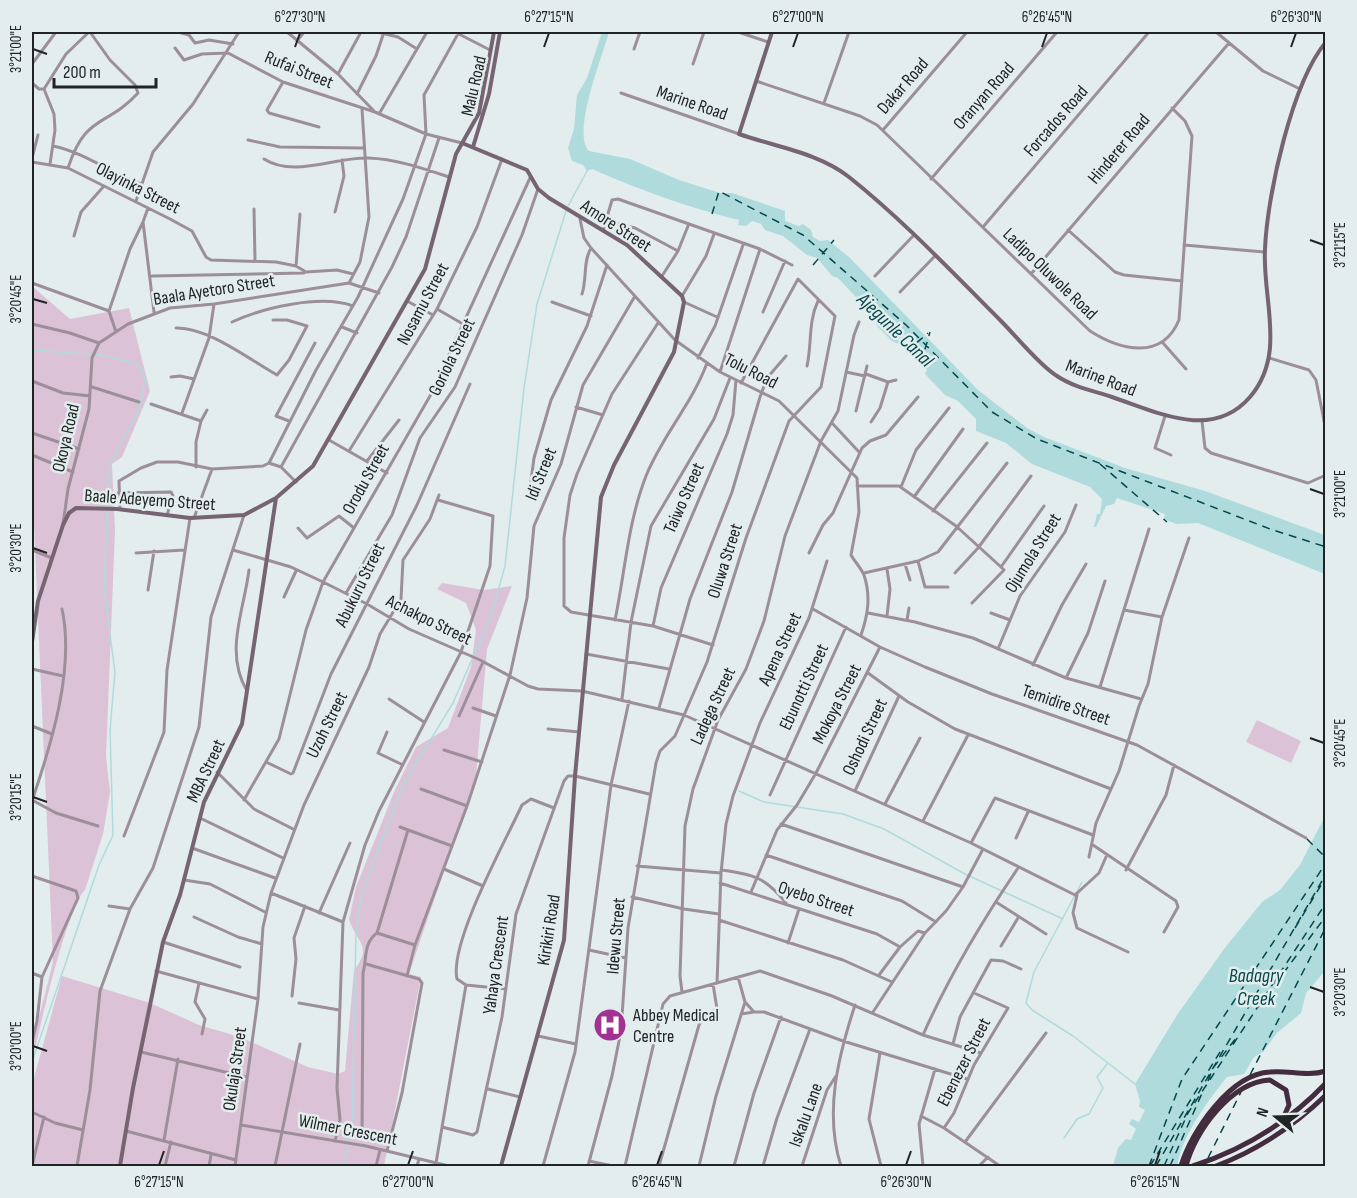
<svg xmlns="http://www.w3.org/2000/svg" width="1357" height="1198" font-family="'Sofia Sans Condensed',sans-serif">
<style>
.green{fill:#dcc2d6}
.water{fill:#afdbdd}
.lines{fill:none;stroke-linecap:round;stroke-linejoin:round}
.stream{stroke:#afdbdd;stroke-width:1.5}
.ferry{stroke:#03474b;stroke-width:1.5;stroke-dasharray:8 6;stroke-linecap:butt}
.street{stroke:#9c8f99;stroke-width:3}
.secondary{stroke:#766472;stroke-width:4}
.highway{stroke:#442c3f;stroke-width:5}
.ticks{fill:none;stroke:#202424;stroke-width:2}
.labels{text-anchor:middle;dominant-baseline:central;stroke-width:5;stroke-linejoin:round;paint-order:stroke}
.street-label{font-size:18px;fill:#202424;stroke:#e3edee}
.poi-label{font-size:18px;fill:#202424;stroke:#e3edee;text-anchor:start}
.water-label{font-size:20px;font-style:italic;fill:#03474b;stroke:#e3edee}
.neatline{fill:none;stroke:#202424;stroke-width:2}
.ticks-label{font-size:15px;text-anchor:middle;fill:#202424}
</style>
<rect width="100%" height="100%" fill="#e3edee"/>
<path class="green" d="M32,286L70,319L129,308L150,391L122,457L112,464L115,530L106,756L110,792L103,834L85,890C67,907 39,1031 32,1062V1045L53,962L32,479Z
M442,583L484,590L512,586L487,649L476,776L409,974L421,977L384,1166H32V1085L62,976L150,1003L199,1025L240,1037L308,1067L338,1074L345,1071L354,970C373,947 357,942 349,920L356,887L394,792L416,747L448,728L471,667L476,630L466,603L437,589Z
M1257,720L1301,741L1291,763L1246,742Z"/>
<path class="water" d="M602,32H609C603,55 571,133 589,151L630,159L679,180L720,193H732L785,211V221L799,226L803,224L811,230L813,237L820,241L828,240L849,257L978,390L1027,428L1044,437L1125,468L1205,491L1325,535V574L1198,523L1176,524L1164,519L1165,514L1117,498L1114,504L1106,506L1096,527H1094L1097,514H1100L1102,499L1090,487L1032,464L1006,443L976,431V419L958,401L945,395L925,374L927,370L917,359L908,354L903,346L892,341L877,326L874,316L838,278L832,276L817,258L807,255L783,236L765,230L761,224L752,221L746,226L738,225L739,220C690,208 640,190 592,169L587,171L583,165L572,161L568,148L574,129L577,95L587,78Z
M1325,816V971L1306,993L1301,1013L1277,1033L1263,1052L1254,1057L1244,1074L1227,1077C1207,1102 1183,1134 1177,1166H1113L1118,1148L1126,1139L1131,1140L1136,1129L1129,1124L1132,1119L1139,1122L1145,1110L1139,1107L1140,1101L1135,1084L1177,1015L1224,949L1262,902L1280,890L1300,865Z"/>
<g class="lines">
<path class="stream" d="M568,206L587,171
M32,350L101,355L138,364L145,378L142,397L137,413L110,463L108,486L104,590L115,672L110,730L113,835L99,865L32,1062
M739,791L764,802L843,814L884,829L965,874L1063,919
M1082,882L1034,972L1026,1003L1032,1010L1073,1036L1135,1084
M1064,1138L1077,1119L1089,1114L1103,1088L1097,1077L1107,1064
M344,1166L352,1121L356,933L362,892L403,785L453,703L491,616L505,566L524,388L537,304L566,211"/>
<path class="ferry" d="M712,214L719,191L803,235L906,325L992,412L1037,439L1270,529L1326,547
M813,265L834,240
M906,352L928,333
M921,363L930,332
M1100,464L1167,522
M1307,839L1326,858
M1295,928L1326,877
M1258,1007L1326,916
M1250,1075L1326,927
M1208,1081L1213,1068L1236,1038
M1208,1158L1241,1092
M1149,1166L1182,1079L1326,863
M1150,1166L1223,1047
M1156,1166L1326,874
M1164,1166L1188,1113L1326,903
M1170,1166L1203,1091"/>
<path class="street" d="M178,32L189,35L195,43L209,40L233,44
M287,32L338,74L374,111
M377,32L398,37L417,49
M455,32L490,50
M738,32L768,42
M1216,32L1263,71L1300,89
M297,41L304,32
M175,48L184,60L202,54L228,53L283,82L375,112L426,134L462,143
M634,49L640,32
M32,64L56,32
M693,64L704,32
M338,74L361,32
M756,81L860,116L877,125L1090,331C1120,350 1162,361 1179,320L1192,136L1185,121L1172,108
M283,82L267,110L269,113L319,127
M32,83L39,89H44L54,114L55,130L50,164
M44,89L66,54L89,32
M621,93L739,134
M357,94L376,56L384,32
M824,103L849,32
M379,114L427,32
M883,130L967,32
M248,140L280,147L363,148
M53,146C86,153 110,173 141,184
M32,158L38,135
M264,159C294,178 334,157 368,158C396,159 422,168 449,177
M32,162L68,168L170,219L192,231L206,257L211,260L276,262L296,266L306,272L337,270L353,274
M68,168C86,113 106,128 138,93L135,85L110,60L90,32
M931,179L1057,32
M136,201L153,152L193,104L239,32
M148,208L143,222L154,312
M254,209L255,261
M335,212L344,176L342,160
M580,219L584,238L591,248L675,340L720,372L779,401L857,478L859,512L851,555C855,562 861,568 864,575C871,596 868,615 861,635
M606,221L635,228L678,251
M983,227L1149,32
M1068,230L1115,272L1124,275L1182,281
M603,231L612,200L618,199L760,249L792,265
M74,236L81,212L104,186
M1184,245L1264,252
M296,266L300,214
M1031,274L1229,43
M152,276L304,273
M662,276L678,251L688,226
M875,276L913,236
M32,283L109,311
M349,283L360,262L369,217L362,109
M900,292L934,257
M582,294C587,279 583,261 591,248
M682,296L706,256L714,234
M407,301L433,315
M552,302L591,316
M684,302L717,317
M437,309L463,324
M763,312L785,261
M232,322C262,308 321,294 353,306
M658,323L612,394L577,474L570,495L564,538V606L571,612L653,626L713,645
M32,324L70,333L99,343
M342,327L357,333
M176,328C208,327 250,360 277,375L289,360L307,326L287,320H273
M116,332L109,311L130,249L143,222
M1163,343L1186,369
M698,358L715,326L743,245
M1269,358L1309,370L1316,380L1326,431
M807,366C812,344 808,322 818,301
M720,372L760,249
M846,372L865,376
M866,374L888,382L896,380
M171,377L180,376L194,379
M32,381L63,393L90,396
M92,387L139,402
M151,404L201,421L196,442V467
M576,407L603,415
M856,411L867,366
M182,413L209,338L214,304
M1165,416L1155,448L1171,455
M201,421L207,410
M289,421L276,416L315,343
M1202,421L1205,448L1211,453L1308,483L1326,475
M871,422L880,408L888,382
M832,423L860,453
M32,433L79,449
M329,440L387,473
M349,451L437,309L477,227L502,159
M32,455L73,472
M367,461L399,420
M269,463L316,370L358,297L403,199L426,134L424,95L459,32
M281,467L392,267L406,237L439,138
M531,481L534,458L551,400L587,326L607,265
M857,486H899L956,526L1001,567
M901,487L916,450L949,408
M118,493L171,492L173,496L167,515
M914,497L963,429
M120,509L119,481L141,468L157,462H178L212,469L263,466L269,463L281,467L296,482
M933,511L987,443
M194,518L212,469
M63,524L68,489L89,409L92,358L99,343L128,324L170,308L214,304L349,283L379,293
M298,528L307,538L339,516L354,528
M32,550L52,558
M233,550L291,567L323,582L367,604L409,629L480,660L528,686L538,689L582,691L684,715L971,843L1075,895L1099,873L1106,857
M136,553L184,550
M809,553L823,525L833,513L862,448L870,441L886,435L918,397
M918,561L925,587H948
M905,564L910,580
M887,569L890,589L887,616
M864,573L918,561L938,552L1007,463
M955,573L978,548L1031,476
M148,590L154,551
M346,593L392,515L420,438L455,387L522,235L538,189
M284,597L296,571
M972,603L1004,570L1001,567L1044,506
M813,609L880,647L925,667L992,694L1137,745L1306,838
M1124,610L1162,617
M868,613L915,622L973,638L1066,678L1141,699
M991,613L1010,620
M615,620C625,572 628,522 646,476C662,436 692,404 707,363
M907,620L909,608
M653,626L661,588L727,434L733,415L736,380
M998,649L1020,596L1065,532L1076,505
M586,654L669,669
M1033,665L1062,605L1086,564
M32,669L63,676
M868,673L908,702L955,729L1111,789
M1066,678L1088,633L1105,581
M1100,687L1149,529
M247,691C224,652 244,611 249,570
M389,699L424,722
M622,699L631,622L651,526L714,419L730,378
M473,708L496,716
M659,708L690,599L732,492L760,397L767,378L786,356
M459,716L483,662
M32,726L52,734
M548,729L579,732
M387,732L378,753L401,764
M444,750L482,762
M268,763L291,774L293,773L331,674L417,505L470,384
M217,772L254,809L293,829
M421,789L467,806
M855,791L899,696
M770,795L846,627
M32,800L56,813L98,826
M244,800L279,739L306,630L323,582L430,396L530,178
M32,801C51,745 75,669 62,609
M885,804L920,738
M200,818L283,858
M923,821L968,735
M781,824L963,887
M400,827L452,846
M124,836L164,732L167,670L190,518
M1016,838L1028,812
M971,843L995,798L1093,835
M1093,845L1176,901L1178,907L1164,932
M192,848L275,878
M766,855L902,901L936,922
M1089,857L1096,823L1119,771L1139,706L1148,684L1162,617L1189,538
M637,866L721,873
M444,869L483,886
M721,870C753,874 765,877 786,903
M1126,870L1166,795L1174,765
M32,876L76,891L78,898L42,977L37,1021L32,1042
M184,880L210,884L265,912
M720,883L877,934L900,947
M751,892L777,830L797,805L816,773L880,647
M271,893L343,922
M1077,895L1073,913L1077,928L1128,952
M632,897L684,909L719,914
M996,902L1046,934
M109,906L130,909
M319,913L350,843
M194,917L238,937L262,944
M719,920L843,960L892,982
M377,933L408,830
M163,942L240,967
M788,943L799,909
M1001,946L1018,918
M589,950L626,958
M366,964L419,979L422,983L402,1093L387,1151
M156,971L258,999
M32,973L42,977
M879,975L900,947L918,931L925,933
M407,976L415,945L467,806L510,675L527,598L534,526L561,464L583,385L635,296
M199,983L195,1002L205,1019L202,1034
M717,983L721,873L726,824L733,796L760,723L809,618L827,561
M506,989L466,985L457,979C449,943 505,842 522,805L531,799L554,808
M682,992L680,976L685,826L693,789L718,720L746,669L764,621L785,536L821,441L838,411L854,335L859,322
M292,996L296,959L294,938L305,906
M745,1002L754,1012H764L843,1041L967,1079
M299,1003L339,1010
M873,1012L925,933L946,911L963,887L983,849
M741,1014L754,1012
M923,1035C949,976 982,921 1018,868
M538,1036L576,1044
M953,1044L960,1017L991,960L1003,961L1021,969
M141,1052L246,1077
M880,1053L869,1119L881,1166
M488,1089L520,1097
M34,1113L55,1123L83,1130
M921,1116L944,1128L1000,1166
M241,1125L366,1146L449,1166
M442,1127L473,1135L477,1132L502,1017L516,914L564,781L568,776H575L649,794
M944,1128L954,1113L974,1065L1008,1008L974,993
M126,1131L236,1160
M362,1138L363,973C367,959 363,943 377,933L415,945
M164,1140L178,1059
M335,1141L340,1120L337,1088L343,922L365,845L379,811L461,652L490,566L493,516L438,500
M965,1142L1046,1033
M589,1161L613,1166
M436,1163L466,985
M32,1166L44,1117
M77,1166L90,1090L100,991L130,909L153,868L199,727L211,617L244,515
M165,1166L171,1142
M209,1166L211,1155
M235,1166L258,999L263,927L271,893L304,805L369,667L380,634L401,599L403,560L430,519L439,495
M275,1166L300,1044
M376,1166L380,1150
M417,1166L419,1159
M543,1166L575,1052L611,785L629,701
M588,1166L612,1076L621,1031L628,928L656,763L660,751L675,736L707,662L746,538L789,421L821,387L835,316L798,279L741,383
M625,1166L663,1004L670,996L760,971L832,996L923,1035L981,1053
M659,1166L699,1025L703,1017L717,1009L713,984
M699,1166L716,1096L745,1002L738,977
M734,1166L754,1093L781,1017
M763,1166L777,1118L810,1029
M802,1166L827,1090L836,1076
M841,1166C824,1113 838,1057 855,1005
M923,1166L919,1124L935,1069
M979,1166L988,1157"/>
<path class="secondary" d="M772,32L739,134C776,147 819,153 849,177C903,220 952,272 1001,321C1016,336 1040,366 1057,376C1073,387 1094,391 1112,397C1157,412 1212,441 1250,397C1287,354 1262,299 1265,249C1267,196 1292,82 1326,42
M462,143L527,170L538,189L549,198L627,245L682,296L684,302L674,352L614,465L601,497L575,776L564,940L501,1166
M473,147L489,94L500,32
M32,642L38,601L63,525L69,513L76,508L117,509L190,518L244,515L276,498L313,466L425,269L456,154L479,113L494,32
M120,1166L133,1088L163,942L180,895L204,802L242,724L276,498"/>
<path class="highway" d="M1181,1166C1191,1132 1230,1074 1270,1072C1289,1070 1306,1077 1326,1071
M1186,1166C1195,1131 1231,1082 1270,1080L1286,1090L1289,1105L1281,1123
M1193,1166C1245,1149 1288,1123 1326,1083
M1216,1166C1258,1150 1294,1126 1326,1095"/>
</g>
<path class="ticks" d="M295,47L300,33M544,47L549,33M793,47L798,33M1042,47L1047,33M1291,47L1296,33M33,49L47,54M1310,240L1324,245M33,299L47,303M1310,489L1324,494M33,548L47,553M1310,738L1324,743M33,797L47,802M1310,987L1324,992M33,1046L47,1051M159,1165L164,1151M408,1165L413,1151M657,1165L662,1151M906,1165L911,1151M1155,1165L1160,1151"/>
<defs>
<g id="hospital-disc" transform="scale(1.725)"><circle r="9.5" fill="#a13291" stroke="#e3edee"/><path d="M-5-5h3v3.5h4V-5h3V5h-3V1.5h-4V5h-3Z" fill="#fff"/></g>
</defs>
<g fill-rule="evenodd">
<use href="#hospital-disc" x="610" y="1025"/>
</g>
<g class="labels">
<g class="street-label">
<text transform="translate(299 70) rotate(22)">Rufai Street</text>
<text transform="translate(474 86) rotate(-77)">Malu Road</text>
<text transform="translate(903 86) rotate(-49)">Dakar Road</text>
<text transform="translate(984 96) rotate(-49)">Oranyan Road</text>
<text transform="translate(692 103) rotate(19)">Marine Road</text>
<text transform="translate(1056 121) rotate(-49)">Forcados Road</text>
<text transform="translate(1119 149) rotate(-50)">Hinderer Road</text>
<text transform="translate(138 188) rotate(27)">Olayinka Street</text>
<text transform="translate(616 226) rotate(33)">Amore Street</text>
<text transform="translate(1050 274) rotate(44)">Ladipo Oluwole Road</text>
<text transform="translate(214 290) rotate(-9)">Baala Ayetoro Street</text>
<text transform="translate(423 304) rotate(-62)">Nosamu Street</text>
<text transform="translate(452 357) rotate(-64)">Goriola Street</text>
<text transform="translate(751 371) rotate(27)">Tolu Road</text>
<text transform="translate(1101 378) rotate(21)">Marine Road</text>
<text transform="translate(66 438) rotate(-77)">Okoya Road</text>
<text transform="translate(541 474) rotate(-68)">Idi Street</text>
<text transform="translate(366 479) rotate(-61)">Orodu Street</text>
<text transform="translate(684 498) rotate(-66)">Taiwo Street</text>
<text transform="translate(150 500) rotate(4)">Baale Adeyemo Street</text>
<text transform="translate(1033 553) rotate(-58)">Ojumola Street</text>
<text transform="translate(725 561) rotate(-72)">Oluwa Street</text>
<text transform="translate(360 585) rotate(-64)">Abukuru Street</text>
<text transform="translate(429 620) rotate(26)">Achakpo Street</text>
<text transform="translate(780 649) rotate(-65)">Apena Street</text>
<text transform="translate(804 687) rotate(-65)">Ebunotti Street</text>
<text transform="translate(837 704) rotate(-63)">Mokoya Street</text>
<text transform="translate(1066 705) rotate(19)">Temidire Street</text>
<text transform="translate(713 706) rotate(-65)">Ladega Street</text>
<text transform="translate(327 725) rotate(-64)">Uzoh Street</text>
<text transform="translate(865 737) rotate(-65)">Oshodi Street</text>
<text transform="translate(206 771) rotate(-65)">MBA Street</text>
<text transform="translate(816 899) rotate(18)">Oyebo Street</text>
<text transform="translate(549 930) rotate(-81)">Kirikiri Road</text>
<text transform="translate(616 936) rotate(-85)">Idewu Street</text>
<text transform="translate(496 965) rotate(-82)">Yahaya Crescent</text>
<text transform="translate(964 1062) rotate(-63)">Ebenezer Street</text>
<text transform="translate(235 1069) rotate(-82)">Okulaja Street</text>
<text transform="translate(806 1115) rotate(-70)">Iskalu Lane</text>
<text transform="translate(348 1130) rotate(11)">Wilmer Crescent</text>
</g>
<g class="poi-label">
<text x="633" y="1015">Abbey Medical<tspan x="633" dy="21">Centre</tspan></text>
</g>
<g class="water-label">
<text transform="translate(895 330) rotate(44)">Ajegunle Canal</text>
<text x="1256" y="976">Badagry<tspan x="1256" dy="23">Creek</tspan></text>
</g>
</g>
<rect width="1357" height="1198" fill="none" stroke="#e3edee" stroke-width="66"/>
<g transform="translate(1276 1117) rotate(289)" stroke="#e3edee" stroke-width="4.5" paint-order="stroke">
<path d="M0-4.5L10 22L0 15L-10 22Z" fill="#202424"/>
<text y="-9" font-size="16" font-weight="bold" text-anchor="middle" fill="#202424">N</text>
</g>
<path d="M54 78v9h102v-9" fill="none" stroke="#202424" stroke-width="3"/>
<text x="63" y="78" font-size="18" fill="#202424" stroke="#e3edee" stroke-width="4.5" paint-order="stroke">200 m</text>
<rect x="33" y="33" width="1291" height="1132" class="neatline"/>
<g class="ticks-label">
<text x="300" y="22">6°27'30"N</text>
<text x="549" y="22">6°27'15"N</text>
<text x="798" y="22">6°27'00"N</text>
<text x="1047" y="22">6°26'45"N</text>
<text x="1296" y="22">6°26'30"N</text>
<text transform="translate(16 49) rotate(-90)" y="5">3°21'00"E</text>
<text transform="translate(1340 245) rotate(-90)" y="5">3°21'15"E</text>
<text transform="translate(16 299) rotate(-90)" y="5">3°20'45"E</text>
<text transform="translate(1340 494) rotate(-90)" y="5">3°21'00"E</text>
<text transform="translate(16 548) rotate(-90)" y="5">3°20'30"E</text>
<text transform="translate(1340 743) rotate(-90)" y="5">3°20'45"E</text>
<text transform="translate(16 797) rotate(-90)" y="5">3°20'15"E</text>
<text transform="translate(1340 992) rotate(-90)" y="5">3°20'30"E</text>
<text transform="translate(16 1046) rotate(-90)" y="5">3°20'00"E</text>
<text x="159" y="1187">6°27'15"N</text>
<text x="408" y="1187">6°27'00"N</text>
<text x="657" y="1187">6°26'45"N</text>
<text x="906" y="1187">6°26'30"N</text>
<text x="1155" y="1187">6°26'15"N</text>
</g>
</svg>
